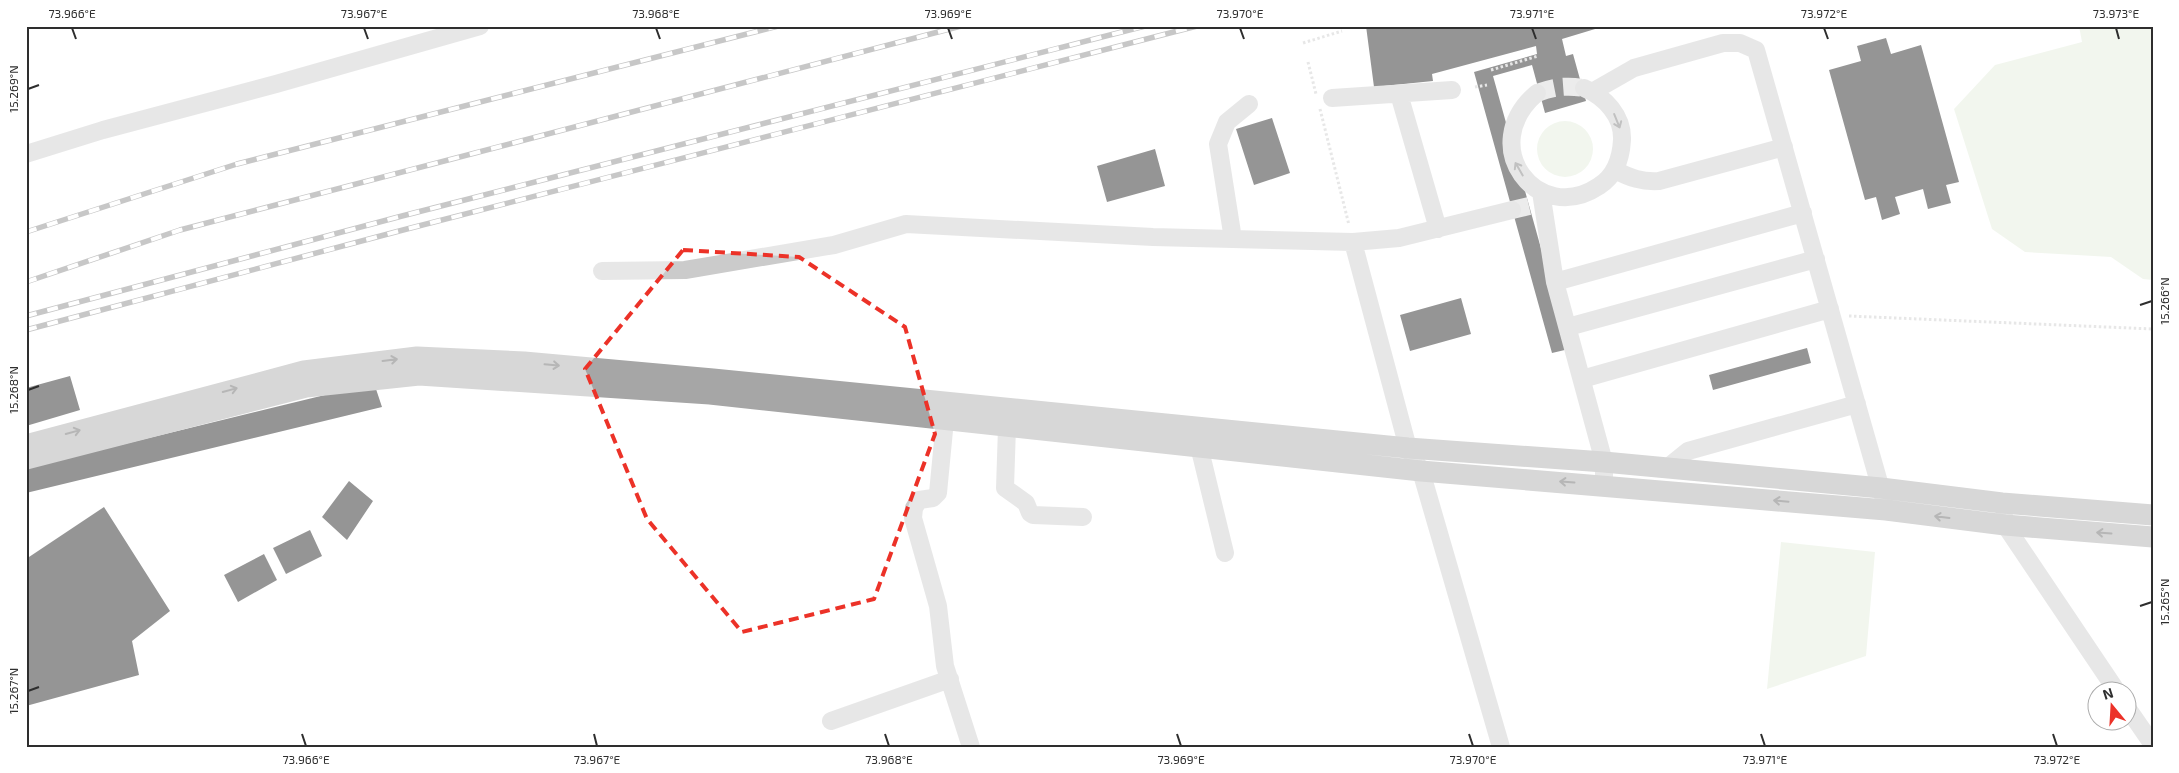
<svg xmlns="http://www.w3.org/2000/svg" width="2179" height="773" font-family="'Exo 2',sans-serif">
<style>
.green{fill:#e2ecda}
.building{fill:#151515}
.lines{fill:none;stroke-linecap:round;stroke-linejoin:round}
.minor-tunnel{stroke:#d5d5d5;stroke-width:18;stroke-dasharray:18 9;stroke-linecap:butt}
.path{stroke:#cbcbcb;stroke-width:3;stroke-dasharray:2.5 2.5;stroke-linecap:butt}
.minor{stroke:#cbcbcb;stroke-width:18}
.major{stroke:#a6a6a6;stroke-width:21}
.rail-casing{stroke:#838383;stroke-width:5.5}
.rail{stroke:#fff;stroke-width:4;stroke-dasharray:11;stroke-linecap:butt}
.oneway{stroke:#757575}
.oneway2{stroke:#5e5e5e}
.marked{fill:none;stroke:#ec3228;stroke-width:4;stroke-dasharray:10 6;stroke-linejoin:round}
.ticks{fill:none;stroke:#2e2e2e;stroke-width:2}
.neatline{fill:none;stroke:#2e2e2e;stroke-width:2}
.ticks-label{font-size:12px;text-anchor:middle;fill:#2e2e2e}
</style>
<rect width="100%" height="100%" fill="#fff"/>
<path class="green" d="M2079,26H2153V280L2143,279L2111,257L2025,252L1992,229L1954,109L1995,65L2082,42Z
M1537 149a28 28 0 1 1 56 0a28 28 0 1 1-56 0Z
M1781,542L1875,552L1866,656L1767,689Z"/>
<path class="building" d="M1366,26H1605L1562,39L1566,56L1573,54L1586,101L1545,113L1532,65L1493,76L1569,349L1552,353L1474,72L1537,54L1536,46L1432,74L1433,81L1374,87Z
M1886,38L1891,54L1921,45L1959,182L1946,185L1951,203L1928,209L1923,189L1895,197L1900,214L1882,220L1876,197L1865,200L1829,70L1861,61L1857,46Z
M1272,118L1290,173L1254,185L1236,129Z
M1155,149L1165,186L1107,202L1097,166Z
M1461,298L1471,334L1410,351L1400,315Z
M1807,348L1811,363L1713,390L1709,375Z
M70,376L80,410L26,426V388Z
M374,383L382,407L26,493V468Z
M349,481L373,501L347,540L322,517Z
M104,507L170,611L132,641L139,675L26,706V559Z
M310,530L322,556L286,574L273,548Z
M264,554L277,580L238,602L224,575Z"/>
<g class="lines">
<path class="minor-tunnel" d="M1537,93C1554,87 1566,85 1584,88
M1512,210L1529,206"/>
<path class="path" d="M1303,43L1342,31
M1308,62L1316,94
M1491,70L1538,56
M1475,87L1487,85
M1320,109L1349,225
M1849,316L2153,329"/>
<path class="minor" d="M1592,92L1634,68L1723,43H1740L1756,50L1884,500
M1537,93C1475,146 1538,227 1599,186C1615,176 1621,158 1622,140C1623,116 1605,97 1584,88
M1399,94L1438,229
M1332,98L1452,90
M26,154L103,130L276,84L480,26
M1615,170C1630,178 1642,182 1659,181L1784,147
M1541,192L1555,282L1604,462V485
M1233,239L1218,144L1227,122L1249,104
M1353,242L1408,448L1421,471L1501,747
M602,271L685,270L834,245L906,224L1153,237L1353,242L1399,238L1512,210
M1555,282L1803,213
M1568,327L1816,259
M1582,379L1830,309
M945,420L938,493L933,498L919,500L914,508L913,518L938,606L945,666L971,747
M1007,427L1005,488L1026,503L1030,513L1033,515L1083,517
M1199,446L1225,553
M1667,468L1688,451L1857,404
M2004,516L2005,525L2116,690
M2126,706L2153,745
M831,721L950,679"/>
<path class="major" d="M26,445L304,371L417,357L524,362L713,379L1408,448L1604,462L1881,488L2002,503L2153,515
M26,459L306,387L419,375L710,394L1421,471L1886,510L2005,525L2153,537"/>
<g class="rail-casing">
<path id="rail" d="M26,232L237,164L778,26
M26,282L180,230L961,26
M26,316L402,216L1145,26
M26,330L403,230L1197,26"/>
</g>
<use href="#rail" class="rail"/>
</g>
<defs><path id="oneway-shaft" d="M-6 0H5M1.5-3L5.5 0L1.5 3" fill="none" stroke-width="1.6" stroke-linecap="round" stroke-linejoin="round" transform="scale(1.25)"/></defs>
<g class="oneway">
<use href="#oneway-shaft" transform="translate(1617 121) rotate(68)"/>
<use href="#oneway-shaft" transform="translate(1519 169) rotate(-120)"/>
</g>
<g class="oneway2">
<use href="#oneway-shaft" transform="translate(390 360) rotate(-7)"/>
<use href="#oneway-shaft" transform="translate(552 365) rotate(5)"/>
<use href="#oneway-shaft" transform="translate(230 390) rotate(-15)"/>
<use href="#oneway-shaft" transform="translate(73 432) rotate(-15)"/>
<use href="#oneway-shaft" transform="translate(1567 482) rotate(-176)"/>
<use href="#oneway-shaft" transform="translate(1781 501) rotate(-175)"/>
<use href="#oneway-shaft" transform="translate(1942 517) rotate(-173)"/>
<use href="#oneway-shaft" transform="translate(2104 533) rotate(-176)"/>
</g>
<path d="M0 0H2179V773H0ZM683,250L799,257L905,327L935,434L874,599L742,632L647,519L585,369Z" fill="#fff" fill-opacity=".55" fill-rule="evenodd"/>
<path class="marked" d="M683,250L799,257L905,327L935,434L874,599L742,632L647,519L585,369Z"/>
<path class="ticks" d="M72,28L76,39M364,28L368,39M656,28L660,39M948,28L952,39M1240,28L1244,39M1532,28L1536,39M1824,28L1828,39M2116,28L2119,39M28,89L39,85M2140,305L2152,301M28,390L39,386M2140,606L2152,602M28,691L39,687M302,734L306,746M594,734L597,746M885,734L889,746M1177,734L1181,746M1469,734L1473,746M1761,734L1765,746M2053,734L2057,746"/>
<rect width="2179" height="773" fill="none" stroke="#ffffff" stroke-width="55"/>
<g transform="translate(2112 706) rotate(342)"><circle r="24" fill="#ffffff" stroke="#ababab"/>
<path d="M0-4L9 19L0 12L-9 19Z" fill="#ec3228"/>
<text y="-8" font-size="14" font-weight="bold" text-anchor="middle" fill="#2e2e2e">N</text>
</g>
<rect x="28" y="28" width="2124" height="718" class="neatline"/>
<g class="ticks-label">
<text x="72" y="18">73.966°E</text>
<text x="364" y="18">73.967°E</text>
<text x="656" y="18">73.968°E</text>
<text x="948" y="18">73.969°E</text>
<text x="1240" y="18">73.970°E</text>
<text x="1532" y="18">73.971°E</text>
<text x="1824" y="18">73.972°E</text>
<text x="2116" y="18">73.973°E</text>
<text transform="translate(14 89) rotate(-90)" y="4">15.269°N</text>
<text transform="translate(2165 301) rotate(-90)" y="4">15.266°N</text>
<text transform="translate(14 390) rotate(-90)" y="4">15.268°N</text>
<text transform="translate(2165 602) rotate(-90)" y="4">15.265°N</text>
<text transform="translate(14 691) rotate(-90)" y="4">15.267°N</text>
<text x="306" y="764">73.966°E</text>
<text x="597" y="764">73.967°E</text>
<text x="889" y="764">73.968°E</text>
<text x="1181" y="764">73.969°E</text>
<text x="1473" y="764">73.970°E</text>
<text x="1765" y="764">73.971°E</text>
<text x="2057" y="764">73.972°E</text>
</g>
</svg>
